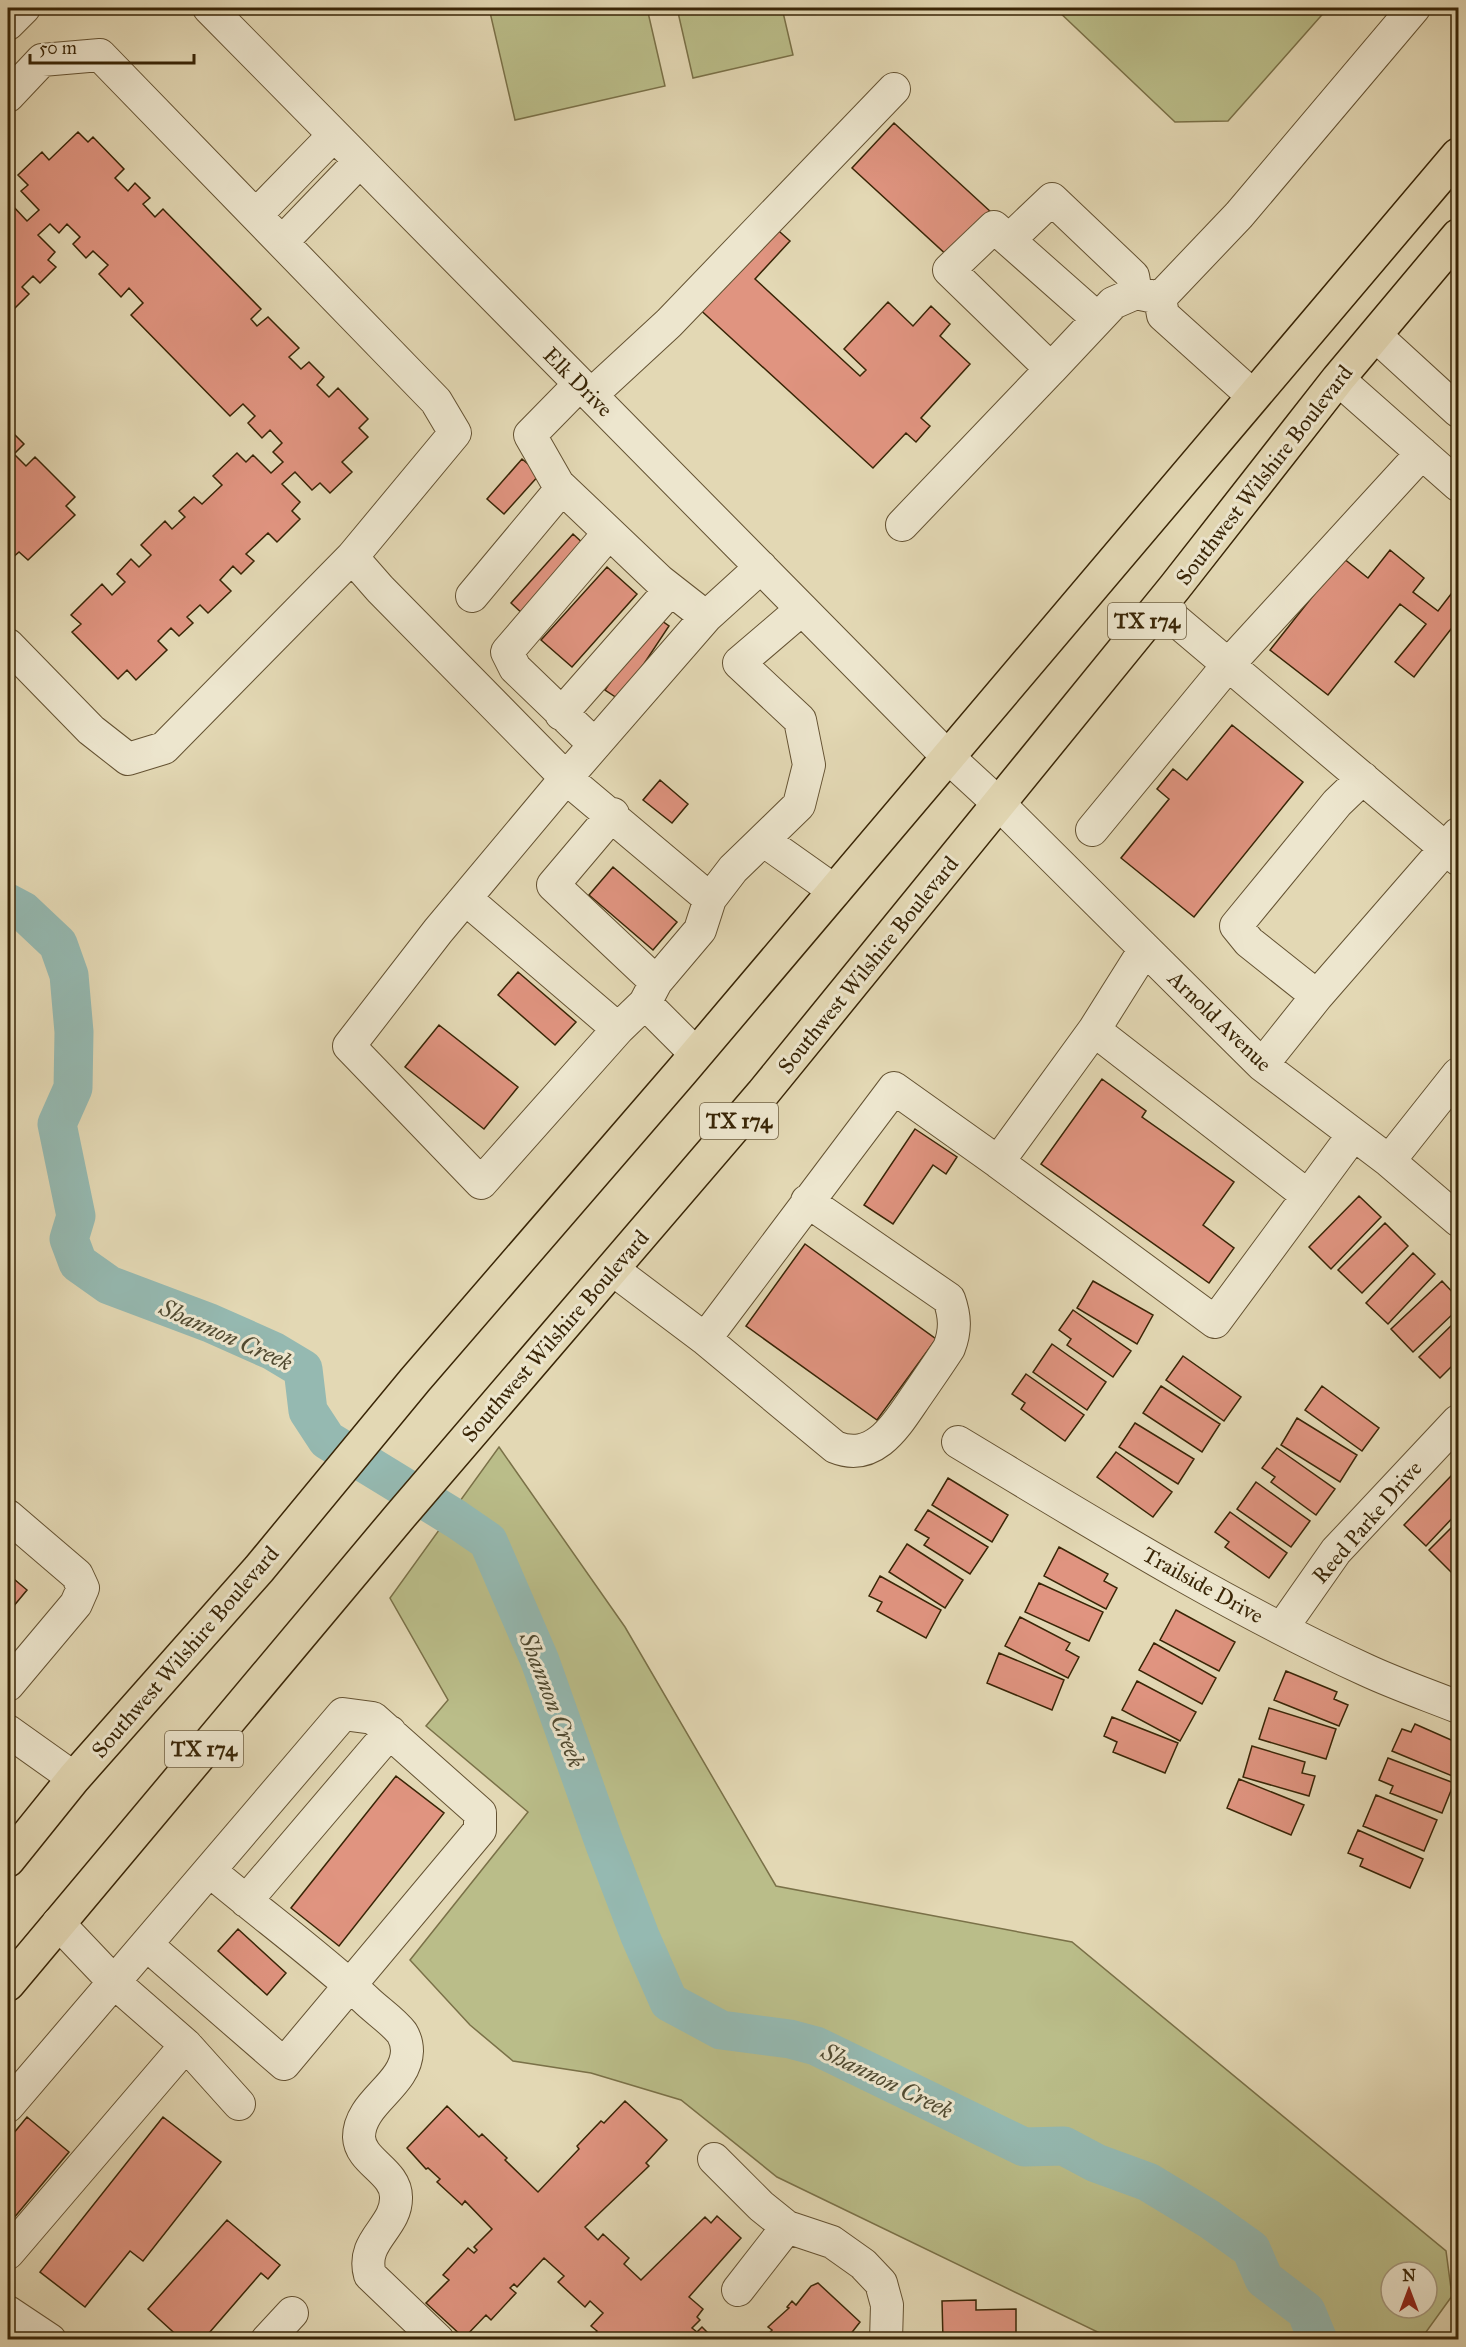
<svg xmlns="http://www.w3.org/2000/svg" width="1466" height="2347" font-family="'IM FELL Great Primer',serif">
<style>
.green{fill:#babd89;stroke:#7a7148;stroke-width:1.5;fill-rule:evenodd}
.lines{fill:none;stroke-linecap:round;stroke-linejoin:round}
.river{stroke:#95b9b1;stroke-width:39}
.building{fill:#e09480;stroke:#392506;stroke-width:1.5}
.minor-casing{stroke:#645232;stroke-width:34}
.major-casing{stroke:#392506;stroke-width:36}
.minor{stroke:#ede6ce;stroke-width:32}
.major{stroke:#e3d8b4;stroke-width:33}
.labels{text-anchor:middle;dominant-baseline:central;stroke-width:6;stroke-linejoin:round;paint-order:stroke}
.shield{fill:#ede6ce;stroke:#6f5f42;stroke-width:1.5}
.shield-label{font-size:21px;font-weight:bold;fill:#392506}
.street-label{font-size:22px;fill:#392506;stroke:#ede6ce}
.water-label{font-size:24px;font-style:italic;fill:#504a31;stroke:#ede6ce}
</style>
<rect width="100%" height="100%" fill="#e3d8b4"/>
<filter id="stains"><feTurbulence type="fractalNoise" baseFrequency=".00333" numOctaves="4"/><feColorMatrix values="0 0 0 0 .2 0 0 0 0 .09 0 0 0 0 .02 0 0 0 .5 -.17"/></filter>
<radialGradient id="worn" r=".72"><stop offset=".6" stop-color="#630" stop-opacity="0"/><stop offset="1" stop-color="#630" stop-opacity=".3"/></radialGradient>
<path class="green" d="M489,8H647L665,86L515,120Z
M677,8H782L793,55L693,78Z
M1055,8H1328L1228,121L1175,122Z
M499,1447L625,1627L776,1886L1072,1942L1446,2251L1452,2296L1421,2339H1112L777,2177L681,2100L591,2073L513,2061L470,2025L410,1960L528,1812L426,1726L448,1700L390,1598ZM1391,2272H1427V2308H1391Z"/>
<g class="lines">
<path class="river" d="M8,903L23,911L58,944L69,975L74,1032L73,1088L57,1124L76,1216L69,1239L78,1263L109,1285L210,1323L273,1351L303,1369L308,1411L327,1440L456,1519L488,1541L540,1661L604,1842L640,1936L669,2002L721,2030L790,2039L816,2046L1024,2147L1064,2146L1096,2163L1148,2182L1209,2219L1251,2249L1264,2279L1306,2311L1318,2340"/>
</g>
<path class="building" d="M894,123L992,213L950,258L852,168Z
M78,132L88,142L93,137L124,169L115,178L128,191L135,183L150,198L143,204L155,217L163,209L261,309L251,319L257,326L268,317L299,348L289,357L301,369L309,362L324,377L317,385L329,397L338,388L368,419L359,428L368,437L342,462L352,472L330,493L320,483L312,490L295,472L282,484L300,502L292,511L300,519L277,542L268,533L246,554L254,561L241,574L233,566L220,580L231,591L208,613L200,605L187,617L193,623L179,636L171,628L158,641L167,650L136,680L127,670L118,679L72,632L81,624L71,615L102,584L112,595L125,582L117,574L131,559L139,567L151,555L141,545L165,521L172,529L185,517L179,511L194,497L202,504L222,485L213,476L237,453L246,462L253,455L271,473L283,462L273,452L282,443L270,430L262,438L248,423L255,416L243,404L230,416L131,315L143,303L129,288L121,297L99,274L108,265L93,251L86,258L73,244L80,237L67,224L59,233L50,224L38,235L55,252L48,260L56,267L40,283L33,276L22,287L29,294L8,315V206L10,203L27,221L39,210L21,191L28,185L18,175L42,152L49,160Z
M771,224L790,241L755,279L860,376L866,370L844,349L888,302L913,326L931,306L950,324L940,336L970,364L921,418L930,426L916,442L906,433L873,468L695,305Z
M8,428L24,444L14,454L26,466L35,457L75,497L66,506L75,515L28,560L19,552L11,559L8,555Z
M522,459L540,474L504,514L487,499Z
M573,534L586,546L524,615L511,603Z
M1390,550L1424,578L1413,592L1438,611L1458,585V620L1414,677L1395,662L1426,624L1400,604L1328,695L1270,650L1343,558L1368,578Z
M607,567L637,594L572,667L541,640Z
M655,616L669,626L620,700L605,690Z
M1232,725L1303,782L1194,917L1121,858L1169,799L1157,789L1173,769L1187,780Z
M660,780L688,804L672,823L643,800Z
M613,867L677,922L653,950L589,895Z
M518,972L576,1022L555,1045L498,995Z
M439,1025L518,1087L484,1129L405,1067Z
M1102,1079L1146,1111L1142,1117L1234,1182L1203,1225L1234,1248L1209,1283L1041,1164Z
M915,1129L957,1157L946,1174L933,1165L893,1224L864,1205Z
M1359,1196L1381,1217L1331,1269L1309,1247Z
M1385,1223L1408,1246L1362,1293L1338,1270Z
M805,1244L936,1339L877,1420L746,1326Z
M1413,1253L1435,1274L1388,1324L1366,1303Z
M1093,1281L1153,1315L1137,1344L1077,1308Z
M1442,1281L1458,1298V1309L1413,1352L1391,1329Z
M1073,1310L1131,1351L1113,1377L1067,1345L1071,1339L1059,1330Z
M1458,1319V1360L1440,1378L1419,1357Z
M1052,1344L1106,1382L1087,1410L1033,1372Z
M1183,1356L1241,1397L1224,1421L1166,1380Z
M1026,1374L1084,1415L1065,1441L1021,1409L1025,1403L1012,1394Z
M1161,1386L1220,1424L1202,1452L1143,1413Z
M1322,1386L1379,1428L1362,1451L1305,1410Z
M1297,1418L1357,1455L1340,1482L1281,1445Z
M1135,1423L1194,1459L1178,1484L1119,1447Z
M1277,1448L1335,1489L1316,1515L1271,1482L1275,1477L1262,1468Z
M1116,1452L1172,1492L1153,1517L1097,1477Z
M1451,1476L1458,1482V1512L1426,1546L1404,1525Z
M948,1478L1008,1515L992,1542L932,1505Z
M1256,1482L1310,1521L1291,1547L1237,1509Z
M928,1510L988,1547L970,1574L924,1545L929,1538L915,1530Z
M1230,1512L1287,1553L1269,1578L1225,1547L1229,1542L1215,1532Z
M1458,1521V1565L1451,1572L1429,1550Z
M907,1544L963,1580L945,1608L889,1572Z
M1059,1547L1108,1574L1104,1581L1117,1588L1106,1609L1044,1576Z
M8,1574L27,1590L8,1613Z
M880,1576L941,1610L926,1638L877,1611L882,1602L869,1596Z
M1039,1583L1103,1612L1089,1641L1025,1612Z
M1176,1610L1235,1642L1219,1671L1160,1640Z
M1020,1617L1070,1643L1066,1650L1079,1657L1068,1678L1005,1646Z
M1154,1643L1216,1678L1202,1704L1139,1670Z
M999,1653L1064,1680L1052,1710L987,1683Z
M1286,1671L1337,1692L1334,1699L1348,1705L1339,1726L1274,1700Z
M1137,1681L1196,1712L1180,1741L1122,1710Z
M1269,1708L1336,1729L1326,1759L1259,1739Z
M1112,1717L1178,1743L1165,1773L1113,1752L1117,1742L1104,1736Z
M1415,1724L1458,1743L1457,1778L1392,1751L1402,1729L1411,1732Z
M1252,1746L1305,1762L1302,1773L1315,1776L1309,1796L1243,1777Z
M1388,1758L1454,1783L1442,1813L1390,1793L1393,1786L1379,1780Z
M396,1776L444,1813L339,1946L291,1908Z
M1239,1779L1304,1805L1291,1835L1227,1808Z
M1376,1795L1437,1820L1424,1851L1363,1826Z
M1358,1830L1423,1859L1410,1888L1360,1866L1363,1859L1348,1853Z
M238,1929L286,1973L267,1995L218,1951Z
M625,2101L667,2140L646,2163L649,2166L585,2227L598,2240L603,2234L629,2258L624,2264L641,2280L705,2217L711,2223L717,2216L741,2238L689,2297L703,2309L697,2317L700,2320L692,2328L697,2332L702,2327L715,2340H589L597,2331L591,2326L603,2313L590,2301L585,2307L558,2282L564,2276L544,2258L517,2287L514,2284L510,2288L516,2293L491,2320L486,2315L464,2338L426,2303L449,2280L443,2275L468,2248L474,2253L477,2250L474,2247L492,2229L465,2201L462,2205L437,2182L440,2179L428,2168L426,2169L407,2148L447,2106L479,2137L482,2134L507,2158L505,2160L538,2192L579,2149L577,2146L601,2121L604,2123Z
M27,2117L69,2152L8,2225V2140Z
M163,2117L221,2162L143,2261L130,2251L85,2307L40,2272Z
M227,2220L280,2265L268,2279L261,2273L203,2340H182L148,2309Z
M818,2283L860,2322L846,2340H763L772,2330L768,2327L789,2308L787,2307L792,2301L796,2305L811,2286Z
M976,2300V2310L1016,2309V2340H943L942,2301Z"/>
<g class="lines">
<g class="minor-casing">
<path id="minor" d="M209,8L948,757L998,803L1262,1065L1389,1161L1458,1220
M8,24L24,8
M8,96L42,60L100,55L436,401L455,433L352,557L380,589L566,778L438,931L349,1046L481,1183L618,1029L645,1003L696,1054
M257,214L334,135
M1009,240L1052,199L1133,276L1136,293
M283,241L360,161
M1098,319L994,227L949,270L1051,369L1113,303L1136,293L1160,298
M1375,335L1458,411
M1338,379L1458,485
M580,384L530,435L558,484L660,581L706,617L761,567
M591,395L669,323L894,89
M1253,396L1163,315L1160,298L1239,215L1414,8
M902,525L1051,369
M472,596L562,488
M1160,607L1458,859
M706,617L566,778L710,899L733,869L763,840L835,891
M8,645L91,730L128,759L164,748L352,557
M561,714L670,590
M594,744L515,668L507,652L609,533
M613,814L553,885L656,982
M1092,830L1228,665L1422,453
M763,840L799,805L809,765L800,720L739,663L802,609
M466,899L618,1029
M1145,949L1094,1030L1308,1196L1353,1135
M1317,996L1249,942L1236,926L1337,803L1363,778
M646,1001L656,982L700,930L710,899
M1262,1065L1317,996L1458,834
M1389,1161L1458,1074
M998,1162L1215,1322L1308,1196
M612,1269L705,1339L894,1088L998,1162L1094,1030
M705,1339L835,1447C874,1463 896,1426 915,1398C926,1382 938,1365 949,1348C956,1330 955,1316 949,1299L807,1201
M958,1442C1091,1522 1224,1605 1366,1670C1396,1684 1428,1695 1458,1707
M8,1516L77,1575L83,1588L76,1604L8,1685
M1282,1628L1336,1551L1458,1421
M8,1731L74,1778
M210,1871C261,1914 316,1954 365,1999C376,2010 393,2021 402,2033C405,2038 407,2045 407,2051C406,2086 359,2102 359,2137C360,2162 396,2171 396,2197C397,2228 360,2240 370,2275L438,2340
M246,1901L390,1732
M186,2045L239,2104
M8,2106L343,1714L373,1718L480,1813V1830L284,2064L147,1945
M714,2159L761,2206L787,2227L832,2242L863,2264L881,2283L887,2305L886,2340
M8,2253L186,2045L115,1983L58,1923
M738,2290L787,2227
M8,2312L50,2340
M267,2340L292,2313"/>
</g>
<g class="major-casing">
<path id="major" d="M8,1860L74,1778L259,1569L415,1380L682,1071L1458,155
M8,1984L401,1515L763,1093L1175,587L1338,379L1458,236"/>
</g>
<use href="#minor" class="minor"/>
<use href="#major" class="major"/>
</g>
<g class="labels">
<g class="shield">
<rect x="1108" y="603" width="78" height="36" rx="4.5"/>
<rect x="700" y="1103" width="78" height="36" rx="4.5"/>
<rect x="165" y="1731" width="78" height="36" rx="4.5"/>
</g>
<g class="shield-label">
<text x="1147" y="621">TX 174</text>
<text x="739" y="1121">TX 174</text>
<text x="204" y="1749">TX 174</text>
</g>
<g class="street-label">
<text transform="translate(578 382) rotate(45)">Elk Drive</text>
<text transform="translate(1264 475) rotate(-52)">Southwest Wilshire Boulevard</text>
<text transform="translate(868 965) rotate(-51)">Southwest Wilshire Boulevard</text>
<text transform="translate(1220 1021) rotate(44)">Arnold Avenue</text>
<text transform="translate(555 1336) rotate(-49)">Southwest Wilshire Boulevard</text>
<text transform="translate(1367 1522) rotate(-49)">Reed Parke Drive</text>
<text transform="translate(1203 1585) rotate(29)">Trailside Drive</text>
<text transform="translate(185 1652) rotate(-49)">Southwest Wilshire Boulevard</text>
</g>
<g class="water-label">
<text transform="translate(226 1335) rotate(24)">Shannon Creek</text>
<text transform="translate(552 1700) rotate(69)">Shannon Creek</text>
<text transform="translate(887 2081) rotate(26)">Shannon Creek</text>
</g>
</g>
<rect width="1466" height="2347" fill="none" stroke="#e3d8b4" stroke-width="30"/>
<rect x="9" y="9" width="1448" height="2329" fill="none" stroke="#392506" stroke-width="3"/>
<rect x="15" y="15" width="1436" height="2317" fill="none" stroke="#392506" stroke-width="1.5"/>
<g transform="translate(1409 2290)"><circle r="28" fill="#ede6ce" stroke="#a5997e" stroke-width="1.5"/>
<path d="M0-4.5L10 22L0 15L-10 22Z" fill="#8f2418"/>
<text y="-9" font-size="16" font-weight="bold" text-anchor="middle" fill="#392506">N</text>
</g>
<path d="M30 54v9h164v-9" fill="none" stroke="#392506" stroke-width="3"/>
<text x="39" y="54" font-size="18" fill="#392506" stroke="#ede6ce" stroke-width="4.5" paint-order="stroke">50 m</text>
<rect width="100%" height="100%" filter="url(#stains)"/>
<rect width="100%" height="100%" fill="url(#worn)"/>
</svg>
